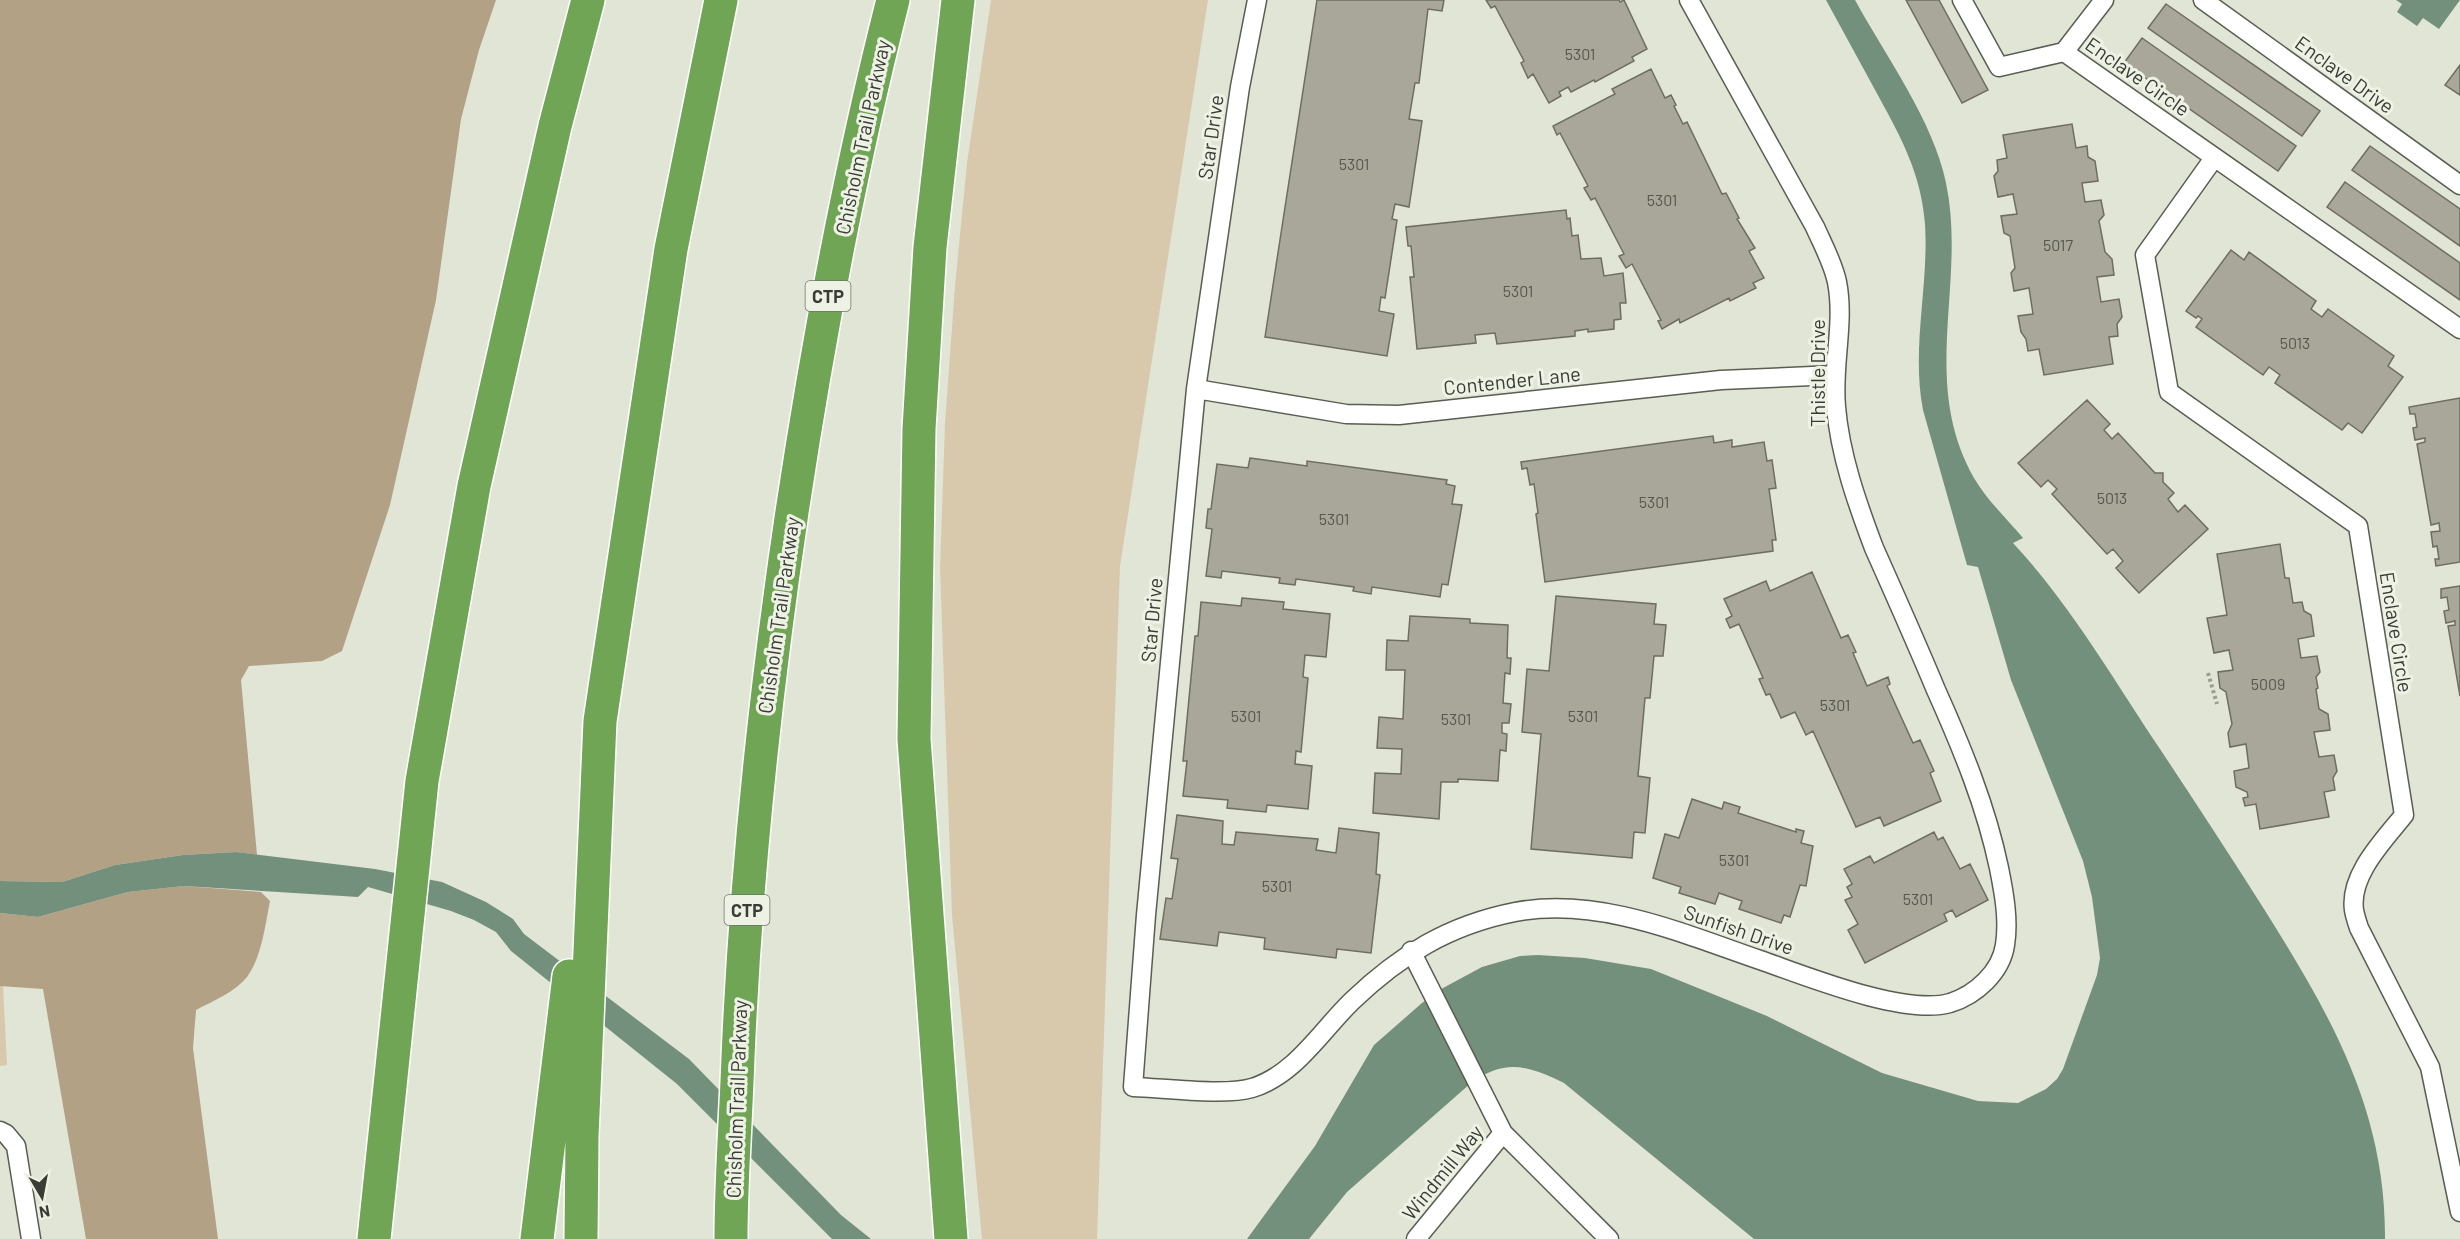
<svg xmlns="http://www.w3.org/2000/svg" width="2460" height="1239" font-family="Barlow,sans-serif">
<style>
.green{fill:#d9c9ac}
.forest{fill:#b2a184}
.water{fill:#73907c}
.building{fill:#a9a799;stroke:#6f6d61;stroke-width:1.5}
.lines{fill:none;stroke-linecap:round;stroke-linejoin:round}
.service-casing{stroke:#5a5d51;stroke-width:21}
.motorway-casing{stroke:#fff;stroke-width:36}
.path{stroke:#9a9d92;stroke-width:4;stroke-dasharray:3 3;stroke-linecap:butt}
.service{stroke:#fff;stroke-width:18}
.motorway{stroke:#6fa555;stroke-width:33}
.labels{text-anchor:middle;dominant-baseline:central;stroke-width:6;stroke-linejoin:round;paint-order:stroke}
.number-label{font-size:16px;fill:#56574f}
.shield{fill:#eef2e4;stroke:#70736a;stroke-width:1.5}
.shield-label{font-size:18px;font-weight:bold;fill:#3a3c36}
.street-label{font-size:20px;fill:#3a3c36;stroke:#eef2e4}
</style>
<rect width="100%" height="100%" fill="#e1e5d6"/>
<path class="green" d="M991,0H1208L1120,566L1097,1239H982L952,915L940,568L945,423L955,286L967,163Z
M0,986H3L7,1065L0,1066Z"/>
<path class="forest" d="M0,0H496L479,50L461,119L436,300L390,505L342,651L322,661L249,666L241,680L257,855L236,852L183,855L115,865L62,882L0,881Z
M184,886L261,892L270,901C265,926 262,956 247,977C235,992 213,1001 196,1010L193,1048L218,1239H86L43,989L0,986V913L38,917L128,892Z"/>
<path class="water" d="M1826,0H1855C1885,55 1934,122 1946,183C1967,283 1919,381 1974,478C1986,499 2008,520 2023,538L2013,543C2070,604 2114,680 2160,749C2195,802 2230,855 2264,909C2330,1014 2386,1110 2385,1239H1754L1564,1083C1528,1066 1506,1058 1471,1083L1347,1192L1309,1239H1247L1315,1146L1374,1045L1422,1003L1443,988L1482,967L1520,956L1538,955L1585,958L1651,969L1767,1016L1882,1073L1978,1101L2018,1103L2046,1089L2057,1079L2063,1069L2097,975L2100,958L2092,897L2083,861L2011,680L1978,567L1967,565L1923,410C1911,348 1929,286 1925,224C1921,171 1899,134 1874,88C1858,59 1842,29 1826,0Z
M2396,0H2460L2439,29L2423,18L2417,26L2397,12L2402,4Z
M236,852L375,869L442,882L486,902L513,919L524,934L689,1059L841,1215L871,1239H832L677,1084L511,951L496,932L474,920L451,911L368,887L358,897L184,886L128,892L38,917L0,913V881L62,882L115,865L183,855Z"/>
<path class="building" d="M1317,0H1444L1442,11L1428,9L1419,83H1415L1409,119L1422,121L1409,207L1395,204L1392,219L1397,220L1385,298L1381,297L1379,311L1394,314L1387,356L1265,337Z
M1486,0H1619L1620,2L1624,0L1647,49L1632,57L1634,61L1595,82L1594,80L1571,92L1568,87L1559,92L1561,96L1549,103L1533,74L1528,78L1521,63L1524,61L1495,6L1491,8Z
M1906,0H1939L1988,90L1962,103Z
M2166,4L2320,111L2302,136L2148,28Z
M2142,38L2296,146L2278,171L2124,63Z
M2460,65V95L2445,85Z
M1651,69L1665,98L1671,95L1676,105L1674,106L1683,124L1687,122L1722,194L1726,193L1739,218L1737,219L1755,248L1749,251L1764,278L1753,283L1756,288L1730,301L1729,298L1680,323L1679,319L1662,329L1658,321L1661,320L1632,264L1626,268L1619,256L1624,254L1595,198L1591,200L1584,188L1588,186L1560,133L1557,135L1553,126L1615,94L1612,89Z
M2072,124L2076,148L2087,146L2088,157L2095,161L2098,181L2082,183L2085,202L2101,200L2104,215L2099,221L2105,252L2112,259L2114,275L2097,277L2101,302L2119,299L2122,317L2117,324L2118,336L2109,337L2113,364L2044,375L2039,349L2028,351L2026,339L2021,332L2018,316L2033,314L2029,288L2014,291L2011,273L2015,268L2010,236L2004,233L2001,216L2017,214L2013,194L1998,197L1994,176L1998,171L1997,160L2007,158L2003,135Z
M2370,146L2460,209V246L2352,170Z
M2345,182L2460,263V300L2327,207Z
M1566,210L1567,219L1570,218L1572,236L1578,235L1581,259L1601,258L1604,276L1623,273L1626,303H1620L1621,319L1614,320V329L1588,332V329L1575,331V336L1497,344L1495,333L1475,335L1476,343L1417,349L1410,277H1414L1411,246H1408L1406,227Z
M2231,250L2244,260L2249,252L2316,301L2311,309L2322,317L2328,309L2394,356L2388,366L2403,377L2362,433L2348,423L2342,430L2275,383L2280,375L2269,367L2263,375L2196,327L2202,319L2198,316L2196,318L2186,311Z
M2460,398V562L2436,566L2435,559H2439L2437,546L2433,547L2431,532L2440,531L2439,523L2431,525L2417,444L2425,442V438L2415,440L2413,428L2417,427L2415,414H2410L2409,407Z
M2087,400L2110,424L2104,430L2112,439L2118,433L2155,473H2163V482L2174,493L2168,499L2178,512L2185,505L2208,529L2139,593L2116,568L2123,561L2113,549L2107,554L2052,494L2057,489L2048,480L2041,487L2018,463Z
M1713,436L1714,443L1732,440V447L1764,442L1767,461L1772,460L1776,488L1769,489L1776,540H1772L1773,551L1545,582L1536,514L1538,513L1534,484L1530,485L1527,468L1522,469L1521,462Z
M1250,458L1307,466V461L1447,480L1446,484L1455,486L1452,504L1462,505L1448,585L1442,584L1440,597L1372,587L1371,594L1353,591L1354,587L1296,579L1295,585L1279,583L1280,578L1222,571L1221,578L1206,576L1212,529L1206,528L1208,509H1211L1217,464L1248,468Z
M2280,544L2285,578H2289L2293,603L2302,602L2304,611L2311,615L2314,636L2298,639L2301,658L2317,656L2320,672L2316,677L2318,688L2316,689L2319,709L2328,714L2330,730L2314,732L2319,757L2334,755L2337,771L2333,778L2335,790L2324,792L2329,817L2260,829L2256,804L2245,806L2243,798L2248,797L2247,792L2236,787L2234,771L2249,768L2246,744L2230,747L2228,733L2232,724L2226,692L2220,688L2218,672L2233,670L2229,650L2214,653L2207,618L2227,615L2217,554Z
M1812,572L1841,638L1848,635L1856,652L1853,653L1867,686L1888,677L1890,684L1887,686L1913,743L1920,740L1934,771L1930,773L1941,801L1884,826L1880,817L1856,827L1813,731L1806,735L1795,712L1781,718L1770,694L1766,695L1759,679L1763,678L1739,624L1730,628L1726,619L1732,616L1724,599L1766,581L1770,591Z
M2460,586V696L2448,626L2455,625V621L2446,623L2444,611L2449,610L2447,597L2441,598V589Z
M1556,596L1656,604L1654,624L1666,625L1663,656H1654L1650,698H1645L1638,776L1650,778L1645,833L1634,832L1632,858L1531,849L1541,734L1522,732L1527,669L1549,671Z
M1242,598L1284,602L1283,609L1330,614L1326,657L1305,655L1303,677L1308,678L1301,752L1296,751L1295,764L1312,766L1308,809L1267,805L1266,812L1227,808L1228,800L1183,796L1187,761H1183L1195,636H1198L1201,602L1241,606Z
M1410,616L1470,619V623L1508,625L1507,658H1511L1510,674L1505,673L1503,703L1511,704L1509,723H1502V733L1507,734L1506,751L1500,750L1498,781L1458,779V782H1441L1439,819L1373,813L1375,773L1401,774L1402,749L1377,748L1379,717L1403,719L1405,670H1386L1387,640L1408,641Z
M1692,799L1722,809L1724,802L1740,807L1738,813L1796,832V829L1804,831L1801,843L1813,846L1806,886L1800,885L1790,917L1784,915L1781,923L1739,909L1742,901L1719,893L1715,904L1679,893L1681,887L1653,878L1665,834L1679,838Z
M1177,815L1223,821L1222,844L1234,845L1236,832L1318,839L1316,850L1336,853L1339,828L1379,833L1376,874L1380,875L1371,953L1337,949L1336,958L1264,949L1265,938L1219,932L1217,946L1160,939L1166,898L1172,899L1178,859L1171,858Z
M1934,832L1938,840L1943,837L1960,869L1970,864L1988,900L1956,917L1952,910L1944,914L1947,921L1865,963L1848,930L1858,924L1845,900L1852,897L1847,887L1852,884L1844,869L1870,856L1874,863Z"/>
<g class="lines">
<g class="service-casing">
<path id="service" d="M1257,0L1240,87L1196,389L1146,915L1133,1087C1164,1088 1224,1096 1252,1088C1295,1075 1321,1031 1352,1001C1400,955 1449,925 1515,912C1598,896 1684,934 1760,960C1806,976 1904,1016 1950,1003C1976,995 2001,972 2005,945C2009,920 2004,893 1999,868C1986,806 1962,748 1936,690C1916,642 1895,595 1874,548C1857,503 1840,455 1836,407C1832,365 1845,323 1837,282C1833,263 1823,245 1815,227L1689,0
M1962,0L1999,67L2064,52L2460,329
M2203,0L2460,185
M2064,52L2104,0
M2214,158L2145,255L2169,392L2358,526L2404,815C2384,840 2349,875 2354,910C2355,916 2357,922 2359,928L2430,1067L2460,1212
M1196,389L1346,414L1399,415L1721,380L1835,375
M1411,951L1503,1133L1609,1239
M0,1131L6,1134L16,1146L31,1239
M1416,1239L1503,1133"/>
</g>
<g class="motorway-casing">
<path id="motorway" d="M374,1239L422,781L474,486L555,126L588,0
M537,1239L569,976
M581,1239L582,1136L600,721L671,249L721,0
M731,1239C731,1178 736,1117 738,1057C746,874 765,693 792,512C818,340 850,169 893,0
M951,1239L914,739L919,429L930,247L958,0"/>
</g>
<path class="path" d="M2208,673L2217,704"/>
<use href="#service" class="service"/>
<use href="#motorway" class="motorway"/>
</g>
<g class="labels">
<g class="number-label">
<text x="1580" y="53">5301</text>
<text x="1354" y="163">5301</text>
<text x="1662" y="199">5301</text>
<text x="2058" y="244">5017</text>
<text x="1518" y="290">5301</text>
<text x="2295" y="342">5013</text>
<text x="2112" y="497">5013</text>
<text x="1654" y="501">5301</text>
<text x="1334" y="518">5301</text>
<text x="2268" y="683">5009</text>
<text x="1835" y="704">5301</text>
<text x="1246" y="715">5301</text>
<text x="1583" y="715">5301</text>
<text x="1456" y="718">5301</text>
<text x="1734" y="859">5301</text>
<text x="1277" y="885">5301</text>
<text x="1918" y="898">5301</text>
</g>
<g class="shield">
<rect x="805.5" y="281" width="45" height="30" rx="4.5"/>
<rect x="724.5" y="895" width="45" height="30" rx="4.5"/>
</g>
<g class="shield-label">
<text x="828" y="296">CTP</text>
<text x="747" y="910">CTP</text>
</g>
<g class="street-label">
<text transform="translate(2345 74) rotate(36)">Enclave Drive</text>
<text transform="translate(2138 76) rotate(35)">Enclave Circle</text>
<text transform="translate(862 137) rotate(-78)">Chisholm Trail Parkway</text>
<text transform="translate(1210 137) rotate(-82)">Star Drive</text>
<text transform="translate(1817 373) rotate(-90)">Thistle Drive</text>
<text transform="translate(1512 380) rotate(-6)">Contender Lane</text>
<text transform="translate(778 615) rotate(-82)">Chisholm Trail Parkway</text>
<text transform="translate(1151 620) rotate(-85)">Star Drive</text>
<text transform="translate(2397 632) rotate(81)">Enclave Circle</text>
<text transform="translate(1739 929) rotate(19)">Sunfish Drive</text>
<text transform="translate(736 1099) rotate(-88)">Chisholm Trail Parkway</text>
<text transform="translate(1442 1172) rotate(-51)">Windmill Way</text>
</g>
</g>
<g transform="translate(42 1197) rotate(170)" stroke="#eef2e4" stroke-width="4.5" paint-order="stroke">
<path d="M0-4.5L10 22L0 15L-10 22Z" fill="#3a3c36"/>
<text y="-9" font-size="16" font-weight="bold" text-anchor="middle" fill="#3a3c36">N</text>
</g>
</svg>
